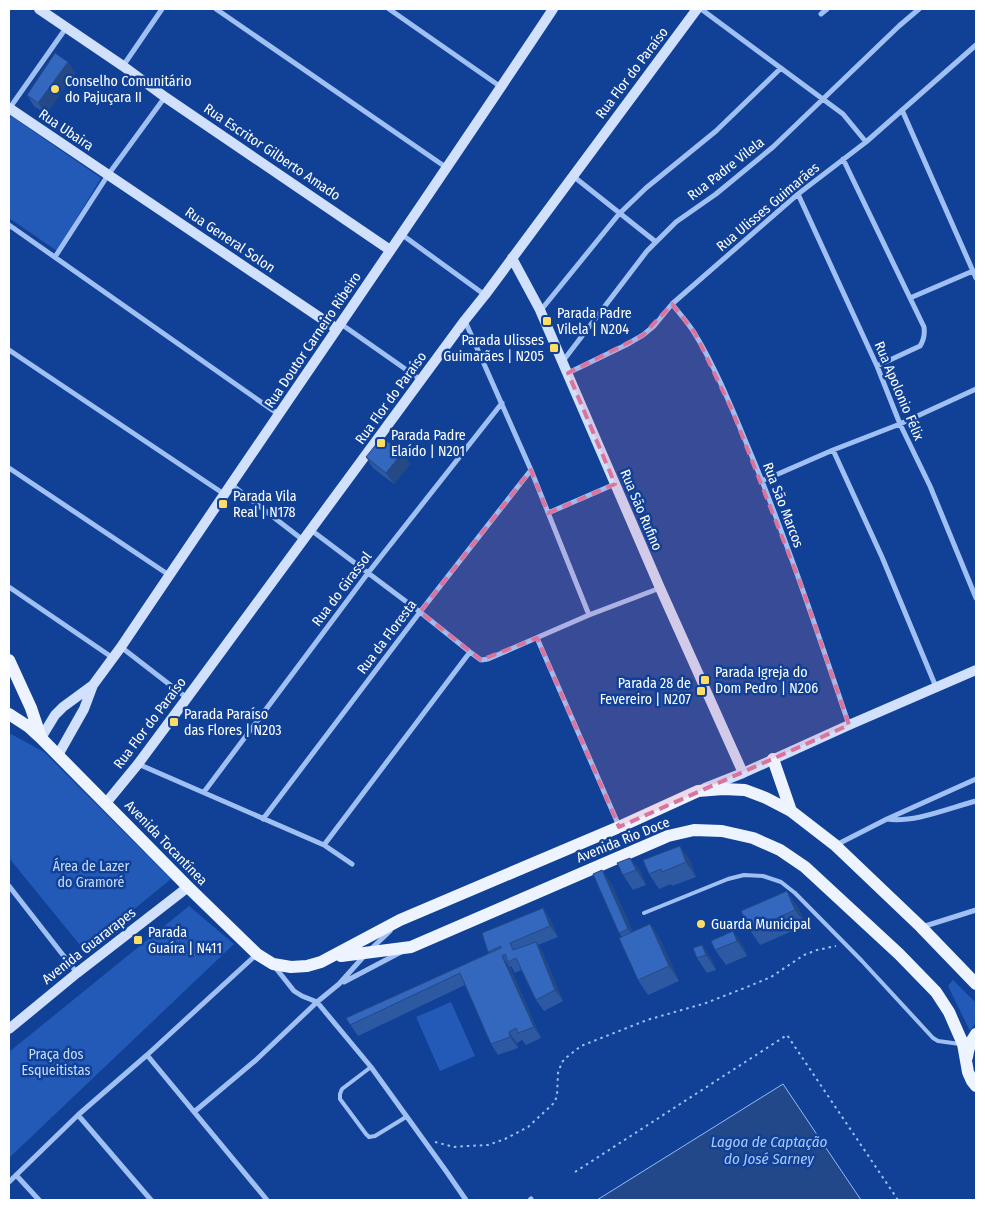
<svg xmlns="http://www.w3.org/2000/svg" width="985" height="1209" font-family="'Fira Sans Condensed',sans-serif">
<style>
.green{fill:#235ab7}
.water{fill:#234889;stroke:#92baf8}
.lines{fill:none;stroke-linecap:round;stroke-linejoin:round}
.path{stroke:#a0c0f4;stroke-width:2;stroke-dasharray:2.5 4;stroke-linecap:butt}
.lane{stroke:#a0c0f4;stroke-width:4}
.street{stroke:#a0c0f4;stroke-width:5}
.secondary{stroke:#d0e0fd;stroke-width:10}
.primary{stroke:#edf3ff;stroke-width:12}
.wall{fill:#2d59a3}
.shaded-wall{fill:#244985}
.building{fill:#3468be;stroke:#244985}
.marked{fill:#da749d;fill-opacity:0.2;stroke:#da749d;stroke-width:4;stroke-dasharray:10 6;stroke-linejoin:round}
.poi-dot{fill:#ffdd63;stroke:#104197;stroke-width:2}
.labels{text-anchor:middle;dominant-baseline:central;stroke-width:5;stroke-linejoin:round;paint-order:stroke}
.street-label{font-size:14px;fill:#fff;stroke:#104197}
.poi-label{font-size:14px;fill:#fff;stroke:#104197;text-anchor:start}
.park-label{font-size:14px;fill:#c8ddfe;stroke:#104197}
.water-label{font-size:15px;font-style:italic;fill:#accafb;stroke:#104197}
</style>
<rect width="100%" height="100%" fill="#104197"/>
<path class="green" d="M11,116L101,178L57,251L9,218V120Z
M9,733L44,752L171,879L84,950L9,858Z
M189,906L234,944L9,1158V1052Z
M953,980L976,1003V1022L970,1031L948,986Z
M451,1002L475,1056L440,1071L416,1017Z"/>
<path class="water" d="M783,1084L861,1200H597Z"/>
<g class="lines">
<path class="path" d="M435,1142L454,1147L467,1146L488,1145L505,1139L528,1127L554,1103L557,1096L558,1073L562,1062L567,1057L581,1046L647,1020L706,1003L747,987L771,977L804,955L817,950L836,946
M575,1172L787,1035L898,1200"/>
<path class="lane" d="M644,913L728,879L744,875L763,876L781,882L795,893L862,961L933,1038L938,1041L960,1044
M371,1067L342,1089L340,1094V1099L366,1134L369,1137L375,1136L406,1117"/>
<path class="street" d="M216,9L447,168
M389,9L501,87
M701,9L843,114L866,142
M821,14L827,9
M123,66L162,9
M9,109L66,28
M902,110L976,278
M843,159L924,327C925,335 924,340 920,346L877,366
M573,176L656,242
M798,194L877,366L900,424L930,486L976,598
M9,225L278,414
M401,234L485,295
M55,257L108,175L165,97
M910,298L973,271
M672,304C680,314 689,324 695,334C718,372 734,414 751,454C788,543 818,634 849,725
M541,310L619,214L646,188L716,131L781,68
M465,321L531,470L589,615
M341,324L421,380
M9,350L224,494
M563,361L647,251L676,222L716,194L773,147L899,26L919,9
M568,373L626,345L643,335L654,326L672,304L798,194L866,142L976,45
M833,450L882,557L936,687
M9,468L169,575
M762,481L833,450L900,424L976,389
M232,485L303,540
M548,513L615,484
M311,530L420,612L470,652L481,660L488,659L589,615L660,588
M9,587L113,658
M537,638L619,826
M121,647L187,698
M138,764L324,845L352,864
M204,792L368,573L502,403
M263,819L420,612L531,470
M887,819C915,823 949,808 976,801
M324,845L470,652
M836,845L887,819L976,779
M9,886L77,973
M922,927L976,910
M371,949L390,931
M275,967L294,991L302,996L317,1002L371,1067L446,1171L466,1200
M344,982L401,952
M147,1055L267,1200
M194,1112L256,1060L317,1002L339,984L365,955
M78,1115L151,1200
M16,1175L39,1200
M9,1182L78,1115L147,1055L257,954
M530,1200L531,1199"/>
<path class="secondary" d="M39,9L123,66L165,97L390,250
M9,108L337,329
M512,258L540,310L660,588L743,773
M41,738L55,715L63,707L93,685L121,647C264,434 411,223 553,9
M58,755L84,709L93,685
M705,788L743,773L849,725L976,670
M106,803L138,764L187,698L465,320L485,295L697,9
M9,1029L77,973L188,887"/>
<path class="primary" d="M9,660L31,708L41,738
M9,714L29,727L41,738L188,887L257,954L273,964L291,967L307,966L321,962L400,920L619,827L698,791L723,789L745,790L766,798L791,811L835,845L921,927L976,984
M773,759L791,811
M341,956L411,947L668,836L694,830L722,831L753,838L780,850L805,867L899,954L936,992L949,1012L963,1044L968,1072L972,1081L976,1086
M967,1057C968,1048 971,1041 976,1034"/>
</g>
<path class="wall" d="M68,62L75,73L46,114L34,106L27,95Z
M402,453L410,464L394,484L373,468L366,457Z
M630,858L641,872L646,885L633,890L623,875Z
M643,860H690L696,877L672,886L671,884L659,889L649,874Z
M602,870L612,885L633,932L650,924L660,939L679,981L648,995L638,980L622,937L619,933Z
M797,905L806,925L760,945L750,930Z
M543,908L550,919L558,937L538,945L543,953L563,1001L544,1011L536,1000L521,970L515,973L511,966L510,967L541,1038L526,1045L522,1040L517,1043L518,1048L498,1055L491,1044L465,985L358,1036L346,1018L489,953L488,952Z
M733,931L743,946L747,956L726,965L715,950Z
M702,945L712,960L716,970L707,973L697,958Z"/>
<path class="shaded-wall" d="M68,62L75,73L46,114L38,103Z
M402,453L410,464L394,484L386,473Z
M680,846L690,860L696,877L686,862Z
M630,858L641,872L646,885L636,870Z
M602,870L612,885L638,944L628,929Z
M787,891L797,905L806,925L795,910Z
M543,908L550,919L558,937L550,926Z
M650,924L660,939L679,981L669,966Z
M733,931L743,946L747,956L737,941Z
M536,942L543,953L563,1001L555,990Z
M702,945L712,960L716,970L706,955Z
M502,956L510,967L541,1038L534,1027Z
M509,1032L517,1043L518,1048L510,1037Z"/>
<path class="building" d="M55,53L68,62L38,103L27,95Z
M382,437L402,453L386,473L366,457Z
M680,846L686,862L662,872L661,869L649,874L643,860Z
M630,858L636,870L623,875L617,863Z
M602,870L628,929L619,933L593,874Z
M787,891L795,910L750,930L741,911Z
M543,908L550,926L510,943L513,950L536,942L555,990L536,1000L516,958L508,962L505,954L502,956L534,1027L518,1033L516,1028L509,1032L510,1037L491,1044L460,973L350,1025L346,1018L501,948V946L488,952L482,933Z
M650,924L669,966L638,980L619,938Z
M733,931L737,941L715,950L711,941Z
M702,945L706,955L697,958L693,948Z"/>
<path class="marked" d="M672,304L695,333L732,410L803,590L849,725L619,827L537,638L481,660L420,612L531,470L548,513L615,484L568,373L643,335Z"/>
<g class="poi-dot">
<circle cx="55" cy="89" r="5"/>
<rect x="542" y="316" width="10" height="10" rx="2.5"/>
<rect x="549" y="343" width="10" height="10" rx="2.5"/>
<rect x="376" y="438" width="10" height="10" rx="2.5"/>
<rect x="218" y="499" width="10" height="10" rx="2.5"/>
<rect x="700" y="675" width="10" height="10" rx="2.5"/>
<rect x="696" y="686" width="10" height="10" rx="2.5"/>
<rect x="169" y="717" width="10" height="10" rx="2.5"/>
<circle cx="701" cy="924" r="5"/>
<rect x="133" y="935" width="10" height="10" rx="2.5"/>
</g>
<g class="labels">
<g class="street-label">
<text transform="translate(632 73) rotate(-53)">Rua Flor do Paraíso</text>
<text transform="translate(66 130) rotate(34)">Rua Ubaira</text>
<text transform="translate(272 152) rotate(34)">Rua Escritor Gilberto Amado</text>
<text transform="translate(726 169) rotate(-38)">Rua Padre Vilela</text>
<text transform="translate(768 207) rotate(-40)">Rua Ulisses Guimarães</text>
<text transform="translate(230 240) rotate(34)">Rua General Solon</text>
<text transform="translate(313 340) rotate(-56)">Rua Doutor Carneiro Ribeiro</text>
<text transform="translate(899 391) rotate(67)">Rua Apolonio Félix</text>
<text transform="translate(391 398) rotate(-54)">Rua Flor do Paraíso</text>
<text transform="translate(783 505) rotate(69)">Rua São Marcos</text>
<text transform="translate(641 510) rotate(67)">Rua São Rufino</text>
<text transform="translate(342 589) rotate(-53)">Rua do Girassol</text>
<text transform="translate(387 637) rotate(-53)">Rua da Floresta</text>
<text transform="translate(150 723) rotate(-53)">Rua Flor do Paraíso</text>
<text transform="translate(623 840) rotate(-22)">Avenida Rio Doce</text>
<text transform="translate(166 843) rotate(46)">Avenida Tocantínea</text>
<text transform="translate(89 946) rotate(-38)">Avenida Guararapes</text>
</g>
<g class="poi-label">
<text x="65" y="81">Conselho Comunitário<tspan x="65" dy="16">do Pajuçara II</tspan></text>
<text x="557" y="313">Parada Padre<tspan x="557" dy="16">Vilela | N204</tspan></text>
<text x="544" y="340" text-anchor="end">Parada Ulisses<tspan x="544" dy="16">Guimarães | N205</tspan></text>
<text x="391" y="435">Parada Padre<tspan x="391" dy="16">Elaído | N201</tspan></text>
<text x="233" y="496">Parada Vila<tspan x="233" dy="16">Real | N178</tspan></text>
<text x="715" y="672">Parada Igreja do<tspan x="715" dy="16">Dom Pedro | N206</tspan></text>
<text x="691" y="683" text-anchor="end">Parada 28 de<tspan x="691" dy="16">Fevereiro | N207</tspan></text>
<text x="184" y="714">Parada Paraíso<tspan x="184" dy="16">das Flores | N203</tspan></text>
<text x="711" y="924">Guarda Municipal</text>
<text x="148" y="932">Parada<tspan x="148" dy="16">Guaíra | N411</tspan></text>
</g>
<g class="park-label">
<text x="91" y="866">Área de Lazer<tspan x="91" dy="16">do Gramoré</tspan></text>
<text x="56" y="1054">Praça dos<tspan x="56" dy="16">Esqueitistas</tspan></text>
</g>
<g class="water-label">
<text x="769" y="1142">Lagoa de Captação<tspan x="769" dy="17">do José Sarney</tspan></text>
</g>
</g>
<rect width="985" height="1209" fill="none" stroke="#ffffff" stroke-width="20"/>
</svg>
